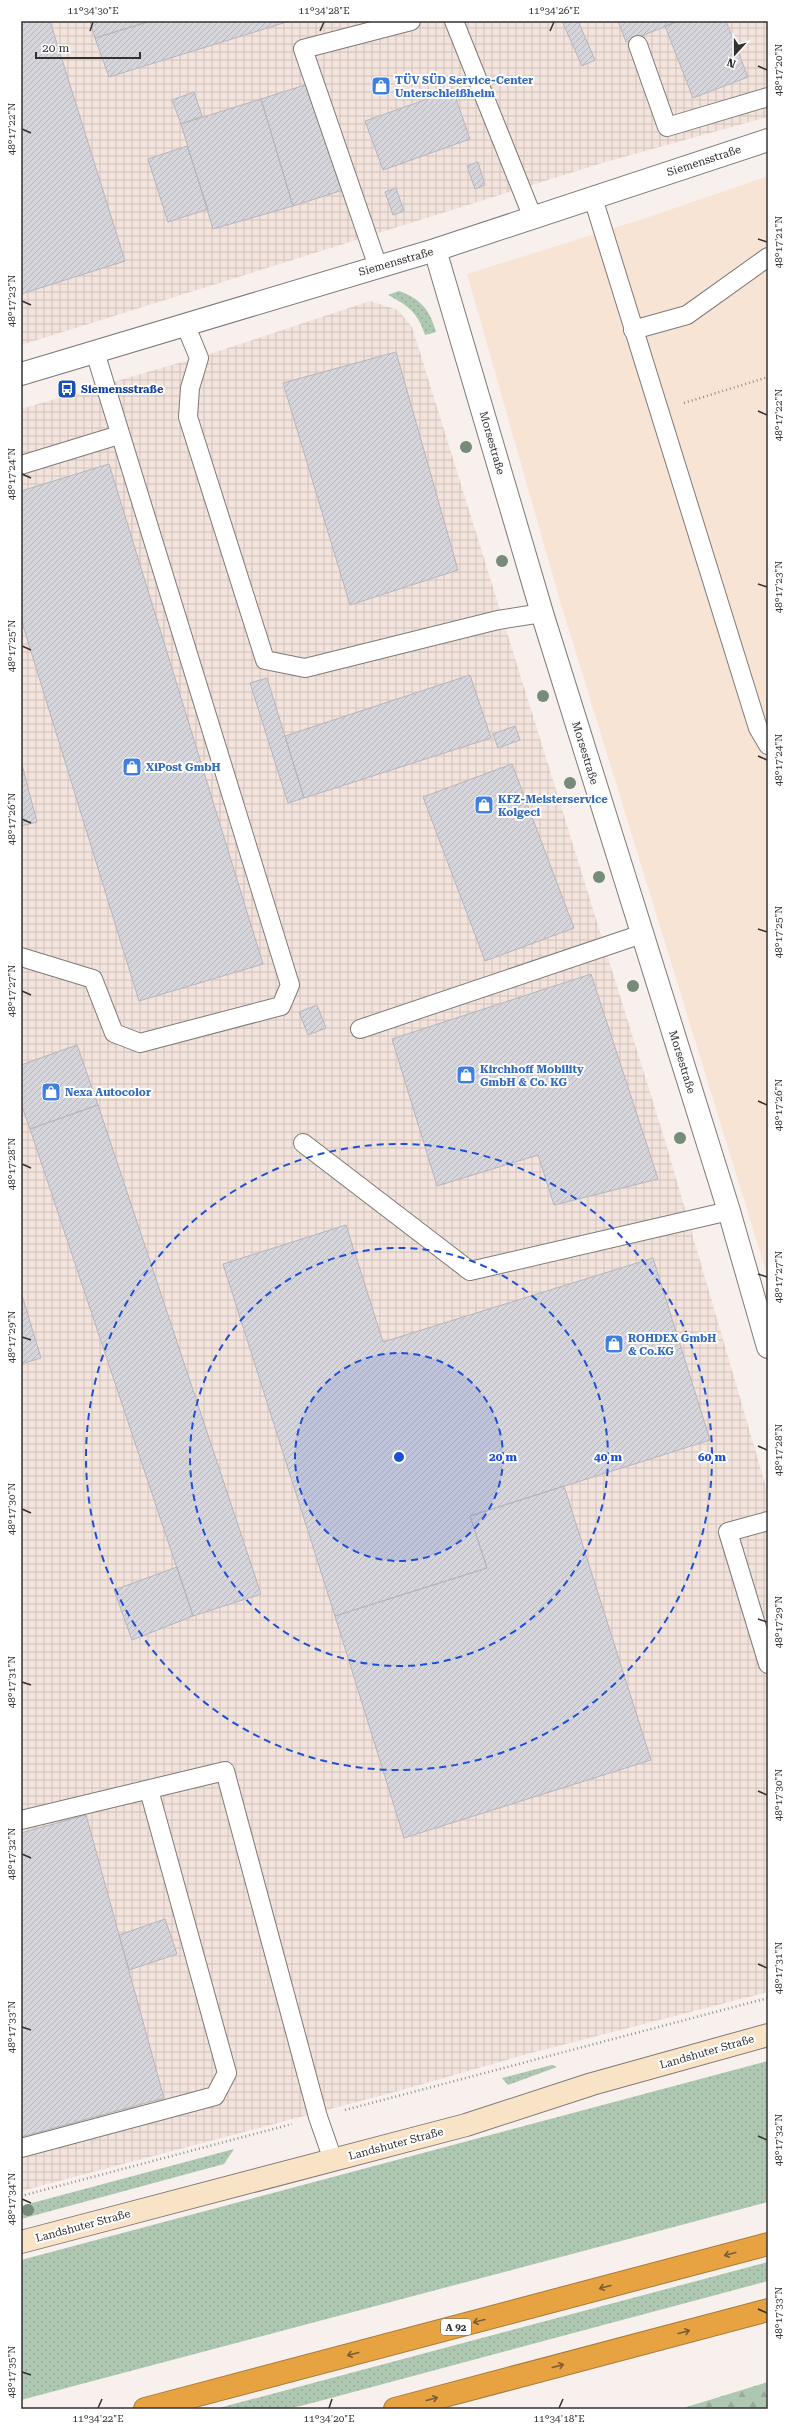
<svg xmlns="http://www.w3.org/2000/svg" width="789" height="2430" font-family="'Roboto Serif',serif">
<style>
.commercial{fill:#f7e4d4}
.industrial{fill:url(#industrial-grid)}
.green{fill:url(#green-dots)}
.forest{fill:url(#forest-firs)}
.building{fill:url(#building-hatch);stroke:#b6b5bb}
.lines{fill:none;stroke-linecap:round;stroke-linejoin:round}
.service-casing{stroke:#807a77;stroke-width:20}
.minor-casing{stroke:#807a77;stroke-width:24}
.secondary-casing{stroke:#807a77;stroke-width:24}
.motorway-casing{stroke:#a87a3b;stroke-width:24}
.path{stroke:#928e8c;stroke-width:2.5;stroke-dasharray:1 3;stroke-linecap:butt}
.service{stroke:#fff;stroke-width:18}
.minor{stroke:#fff;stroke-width:22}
.secondary{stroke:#f8e3c6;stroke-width:22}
.motorway{stroke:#e7a241;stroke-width:22}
.tree{fill:#768b78}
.oneway{stroke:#7b5e37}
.ticks{fill:none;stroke:#333130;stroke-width:1.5}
.ring{fill:none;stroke:#1d4ed8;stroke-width:2;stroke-dasharray:7 5}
.labels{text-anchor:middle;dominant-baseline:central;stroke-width:4;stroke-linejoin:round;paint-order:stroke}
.shield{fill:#fff;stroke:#706f6e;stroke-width:1}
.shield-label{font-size:10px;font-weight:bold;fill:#333130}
.shop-label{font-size:11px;font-weight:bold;fill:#366cbe;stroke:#fff;text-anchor:start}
.street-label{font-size:11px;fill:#333130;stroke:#fff}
.transit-label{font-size:11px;font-weight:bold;fill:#164399;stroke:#fff;text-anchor:start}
.centre{fill:#1d4ed8;stroke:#fff;stroke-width:2}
.ring-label{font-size:12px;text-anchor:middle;font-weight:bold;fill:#1d4ed8;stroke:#fff;stroke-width:4;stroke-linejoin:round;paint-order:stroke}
.neatline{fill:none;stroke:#333130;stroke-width:1.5}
.ticks-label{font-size:10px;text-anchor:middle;fill:#333130}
</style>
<defs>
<pattern id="industrial-grid" width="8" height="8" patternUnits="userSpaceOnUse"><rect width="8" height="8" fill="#f2e3dc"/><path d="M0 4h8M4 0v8" fill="none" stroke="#d0c3bd"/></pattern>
<pattern id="green-dots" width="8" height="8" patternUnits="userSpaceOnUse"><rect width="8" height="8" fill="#adc7b0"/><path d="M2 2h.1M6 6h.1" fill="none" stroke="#95ab98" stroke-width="1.8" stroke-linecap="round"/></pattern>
<pattern id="forest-firs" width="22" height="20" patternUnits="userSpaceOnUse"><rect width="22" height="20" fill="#adc7b0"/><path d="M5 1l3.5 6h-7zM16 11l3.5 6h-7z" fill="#95ab98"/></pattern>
<pattern id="building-hatch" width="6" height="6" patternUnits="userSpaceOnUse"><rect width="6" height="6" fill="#d7d5dc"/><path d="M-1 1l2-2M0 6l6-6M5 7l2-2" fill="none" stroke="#b9b7bd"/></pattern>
</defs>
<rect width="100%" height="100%" fill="#f7f0ed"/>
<path class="commercial" d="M768,176V1278L561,604L467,274L643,219Z"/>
<path class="industrial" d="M21,21H768V117L602,163L21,345Z
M370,301L398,310L412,327L666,1144L768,1494V1992L527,2054L402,2090L21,2191V409L213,353Z"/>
<path class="green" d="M399,291C421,299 430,310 436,332L425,335C418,313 409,306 388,295Z
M768,2061V2202L21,2400V2260Z
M552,2065L557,2067L508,2085L502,2078Z
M234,2149L224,2164L21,2219V2206Z
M768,2262V2281L316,2402L288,2409H215Z"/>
<path class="forest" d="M768,2382V2409H680Z"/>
<path class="building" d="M21,21H50L125,261L21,294Z
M90,21H151L95,38Z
M151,21H290L109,77L95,38Z
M562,21H578L595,60L582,66Z
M618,21H679L626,42Z
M679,21H726L748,77L693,98L665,26Z
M308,84L343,190L293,206L261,99Z
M453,90L470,139L383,170L365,121Z
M194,92L202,116L181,124L172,100Z
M261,99L293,206L213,229L181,124Z
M187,146L208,209L168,222L148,159Z
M478,162L485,185L475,189L467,166Z
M396,188L404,211L393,215L385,192Z
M396,352L458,570L350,605L283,383Z
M109,464L263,964L139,1001L21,619V491Z
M470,675L491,738L304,798L285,736Z
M267,678L304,798L288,803L250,683Z
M515,726L520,740L498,748L493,734Z
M21,761L37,822L21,826Z
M512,764L574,928L485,961L423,797Z
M591,974L658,1179L554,1205L538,1155L437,1186L392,1039Z
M317,1005L326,1028L308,1035L299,1012Z
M77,1045L98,1105L30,1129L21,1104V1065Z
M98,1105L261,1594L193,1616L30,1129Z
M346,1225L383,1342L653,1258L710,1440L470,1516L487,1568L335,1616L223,1264Z
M21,1292L41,1358L21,1364Z
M564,1486L651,1760L404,1838L335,1616L487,1568L470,1516Z
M177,1567L193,1616L132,1640L114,1590Z
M86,1815L164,2098L21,2137V1833Z
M165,1919L177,1954L129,1970L119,1935Z"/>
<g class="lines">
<g class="service-casing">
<path id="service" d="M454,21L533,218
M638,45L667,127L768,97
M593,198L758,728L768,745
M378,267L303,49L411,21
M185,324L199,358L190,388L188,417L265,660L305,668L498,620L542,613
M633,330L687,315L768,257
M21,465L119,435
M21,957L93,979L114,1033L140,1043L281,1006L290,985L95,352
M360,1029L642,934
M303,1143L470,1271L729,1211
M768,1521L728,1532L768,1664
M21,1820L225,1771L318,2117L333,2160
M21,2148L215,2096L227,2073L149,1790"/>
</g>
<g class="minor-casing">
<path id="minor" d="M435,250L542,613L729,1211L768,1347
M21,374L435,250L768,140"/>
</g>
<g class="secondary-casing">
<path id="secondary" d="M21,2242L466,2125L592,2084L768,2035"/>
</g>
<g class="motorway-casing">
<path id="motorway" d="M145,2409L768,2244
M395,2409L768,2310"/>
</g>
<path class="path" d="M684,403L768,377
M345,2110L768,1998
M21,2196L292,2124"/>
<use href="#service" class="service"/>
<use href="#minor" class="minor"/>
<use href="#secondary" class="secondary"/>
<use href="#motorway" class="motorway"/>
</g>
<g class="tree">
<circle cx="466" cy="447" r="6"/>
<circle cx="502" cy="561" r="6"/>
<circle cx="543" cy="696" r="6"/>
<circle cx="570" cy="783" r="6"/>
<circle cx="599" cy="877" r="6"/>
<circle cx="633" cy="986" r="6"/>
<circle cx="680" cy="1138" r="6"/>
<circle cx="28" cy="2210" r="6"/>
</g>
<defs><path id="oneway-shaft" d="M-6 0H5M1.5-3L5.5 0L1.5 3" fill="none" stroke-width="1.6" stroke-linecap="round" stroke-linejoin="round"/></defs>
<g class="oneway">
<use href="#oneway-shaft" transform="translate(730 2254) rotate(165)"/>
<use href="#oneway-shaft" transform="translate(605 2287) rotate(165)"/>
<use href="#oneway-shaft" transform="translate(479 2321) rotate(165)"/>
<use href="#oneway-shaft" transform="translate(684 2332) rotate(-15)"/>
<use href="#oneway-shaft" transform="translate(353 2354) rotate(165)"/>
<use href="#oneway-shaft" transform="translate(558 2366) rotate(-15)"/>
<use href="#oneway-shaft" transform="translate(432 2399) rotate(-15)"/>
</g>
<path class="ticks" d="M90,31L93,22M320,31L324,22M550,31L554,22M758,66L767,70M22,129L31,133M758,239L767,242M22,301L31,305M758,411L767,415M22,474L31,478M758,584L767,587M22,646L31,650M758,756L767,760M22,819L31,823M758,929L767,932M22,991L31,995M758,1101L767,1105M22,1164L31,1168M758,1274L767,1277M22,1337L31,1340M758,1446L767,1450M22,1509L31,1513M758,1619L767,1622M22,1682L31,1685M758,1791L767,1795M22,1854L31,1858M758,1964L767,1968M22,2027L31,2030M758,2136L767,2140M22,2199L31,2203M758,2309L767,2313M22,2372L31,2375M98,2408L102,2399M329,2408L332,2399M559,2408L563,2399"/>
<circle cx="399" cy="1457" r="104" fill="#1d4ed8" fill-opacity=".12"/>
<g class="ring">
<circle cx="399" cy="1457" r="104"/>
<circle cx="399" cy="1457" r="209"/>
<circle cx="399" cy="1457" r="313"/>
</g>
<defs>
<g id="shop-square" transform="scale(1)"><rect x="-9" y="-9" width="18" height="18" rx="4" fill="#3f7fe0" stroke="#fff"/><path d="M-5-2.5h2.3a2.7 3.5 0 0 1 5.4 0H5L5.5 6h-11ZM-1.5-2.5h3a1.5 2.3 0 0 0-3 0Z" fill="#fff"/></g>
<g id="bus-square" transform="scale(1)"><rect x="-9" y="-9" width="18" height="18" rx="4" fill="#1a4fb4" stroke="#fff"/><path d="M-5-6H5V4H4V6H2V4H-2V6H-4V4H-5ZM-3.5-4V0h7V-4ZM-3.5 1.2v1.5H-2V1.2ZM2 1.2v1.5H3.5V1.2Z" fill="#fff"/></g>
</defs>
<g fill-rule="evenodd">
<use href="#shop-square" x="381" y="86"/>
<use href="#bus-square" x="67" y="389"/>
<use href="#shop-square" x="132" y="767"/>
<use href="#shop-square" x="484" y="805"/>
<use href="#shop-square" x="466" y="1075"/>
<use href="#shop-square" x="51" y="1092"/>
<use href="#shop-square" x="614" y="1344"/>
</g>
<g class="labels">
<rect class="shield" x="441" y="2319" width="30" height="16" rx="3"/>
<g class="shield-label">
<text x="456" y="2327">A 92</text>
</g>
<g class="shop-label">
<text x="395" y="80">TÜV SÜD Service-Center<tspan x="395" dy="13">Unterschleißheim</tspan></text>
<text x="146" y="767">XiPost GmbH</text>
<text x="498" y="799">KFZ-Meisterservice<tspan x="498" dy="13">Kolgeci</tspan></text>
<text x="480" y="1069">Kirchhoff Mobility<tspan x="480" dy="13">GmbH &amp; Co. KG</tspan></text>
<text x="65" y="1092">Nexa Autocolor</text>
<text x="628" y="1338">ROHDEX GmbH<tspan x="628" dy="13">&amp; Co.KG</tspan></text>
</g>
<g class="street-label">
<text transform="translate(704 161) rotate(-18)">Siemensstraße</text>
<text transform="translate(396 262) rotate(-16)">Siemensstraße</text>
<text transform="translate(492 443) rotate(74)">Morsestraße</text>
<text transform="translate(585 753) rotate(73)">Morsestraße</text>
<text transform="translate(682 1062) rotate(73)">Morsestraße</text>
<text transform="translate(707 2052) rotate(-16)">Landshuter Straße</text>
<text transform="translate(396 2144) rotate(-15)">Landshuter Straße</text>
<text transform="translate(83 2226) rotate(-15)">Landshuter Straße</text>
</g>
<g class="transit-label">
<text x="81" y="389">Siemensstraße</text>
</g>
</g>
<circle cx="399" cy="1457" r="6" class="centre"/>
<g class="ring-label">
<text x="503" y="1461">20 m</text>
<text x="608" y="1461">40 m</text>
<text x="712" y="1461">60 m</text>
</g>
<rect width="789" height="2430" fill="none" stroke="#ffffff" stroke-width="44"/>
<g transform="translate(735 54) rotate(201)" stroke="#ffffff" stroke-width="3" paint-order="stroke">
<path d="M0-3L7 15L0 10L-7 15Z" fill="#333130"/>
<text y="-6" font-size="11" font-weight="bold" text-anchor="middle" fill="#333130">N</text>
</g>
<path d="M36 52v6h104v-6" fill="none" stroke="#333130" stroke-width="2"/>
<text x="42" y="52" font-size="12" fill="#333130" stroke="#ffffff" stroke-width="3" paint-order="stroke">20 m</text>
<rect x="22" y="22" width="745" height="2386" class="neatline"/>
<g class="ticks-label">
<text x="93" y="14">11°34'30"E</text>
<text x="324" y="14">11°34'28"E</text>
<text x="554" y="14">11°34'26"E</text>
<text transform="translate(778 70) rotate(-90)" y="4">48°17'20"N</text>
<text transform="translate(11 129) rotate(-90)" y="4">48°17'22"N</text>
<text transform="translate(778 242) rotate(-90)" y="4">48°17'21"N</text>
<text transform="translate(11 301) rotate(-90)" y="4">48°17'23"N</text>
<text transform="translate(778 415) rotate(-90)" y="4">48°17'22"N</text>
<text transform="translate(11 474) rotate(-90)" y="4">48°17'24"N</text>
<text transform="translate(778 587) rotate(-90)" y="4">48°17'23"N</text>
<text transform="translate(11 646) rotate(-90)" y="4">48°17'25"N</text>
<text transform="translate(778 760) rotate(-90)" y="4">48°17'24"N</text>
<text transform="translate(11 819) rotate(-90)" y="4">48°17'26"N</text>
<text transform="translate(778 932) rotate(-90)" y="4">48°17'25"N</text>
<text transform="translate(11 991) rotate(-90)" y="4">48°17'27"N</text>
<text transform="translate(778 1105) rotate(-90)" y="4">48°17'26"N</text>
<text transform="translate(11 1164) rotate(-90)" y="4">48°17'28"N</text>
<text transform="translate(778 1277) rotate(-90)" y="4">48°17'27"N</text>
<text transform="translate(11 1337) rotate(-90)" y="4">48°17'29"N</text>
<text transform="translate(778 1450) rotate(-90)" y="4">48°17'28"N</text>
<text transform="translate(11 1509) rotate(-90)" y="4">48°17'30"N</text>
<text transform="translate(778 1622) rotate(-90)" y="4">48°17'29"N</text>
<text transform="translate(11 1682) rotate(-90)" y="4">48°17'31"N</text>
<text transform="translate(778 1795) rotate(-90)" y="4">48°17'30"N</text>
<text transform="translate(11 1854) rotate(-90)" y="4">48°17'32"N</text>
<text transform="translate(778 1968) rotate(-90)" y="4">48°17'31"N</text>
<text transform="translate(11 2027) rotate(-90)" y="4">48°17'33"N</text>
<text transform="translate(778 2140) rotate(-90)" y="4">48°17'32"N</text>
<text transform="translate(11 2199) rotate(-90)" y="4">48°17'34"N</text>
<text transform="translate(778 2313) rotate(-90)" y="4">48°17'33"N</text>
<text transform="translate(11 2372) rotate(-90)" y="4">48°17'35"N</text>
<text x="98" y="2422">11°34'22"E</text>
<text x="329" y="2422">11°34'20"E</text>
<text x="559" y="2422">11°34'18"E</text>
</g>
</svg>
